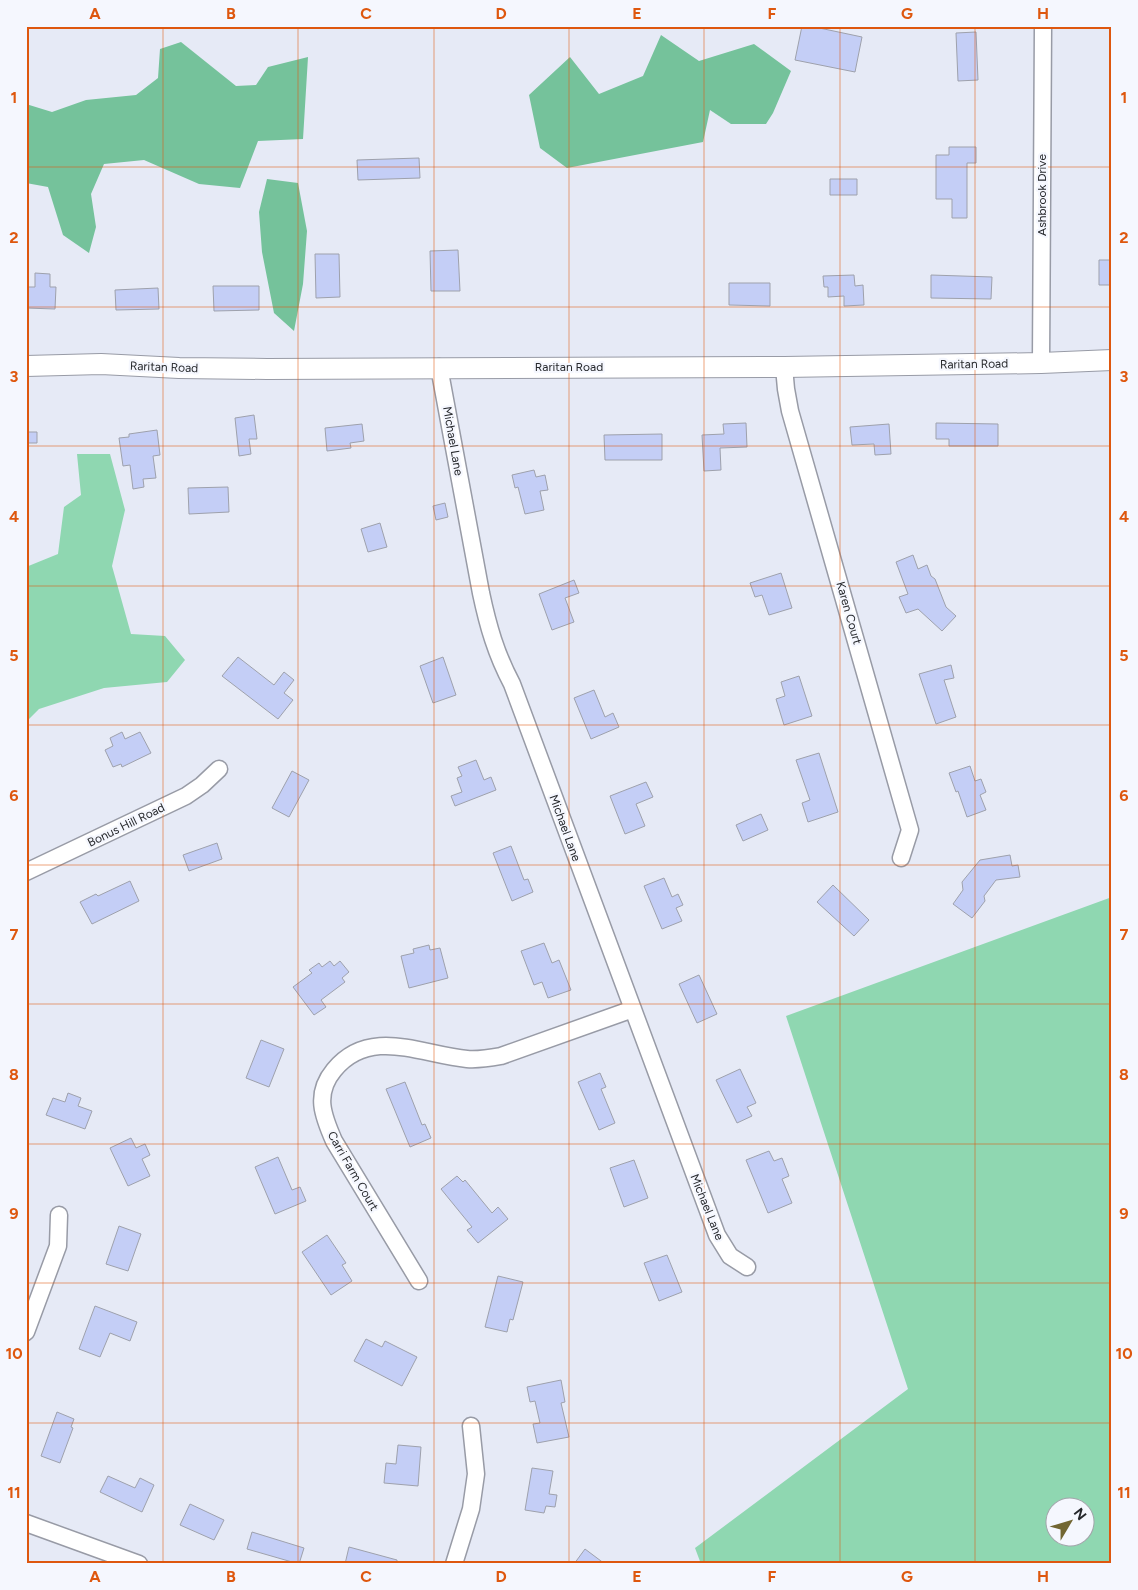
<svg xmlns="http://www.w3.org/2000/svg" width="1138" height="1590" font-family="Figtree,sans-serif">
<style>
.green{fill:#8fd7b1;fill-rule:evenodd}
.forest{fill:#75c29b}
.building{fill:#c4cef6;stroke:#9ea1ac}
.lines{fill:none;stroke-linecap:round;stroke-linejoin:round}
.minor-casing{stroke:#989ba6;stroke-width:19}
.tertiary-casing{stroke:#989ba6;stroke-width:22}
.minor{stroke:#fff;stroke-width:16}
.tertiary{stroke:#fff;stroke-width:20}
.grid{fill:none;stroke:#de570e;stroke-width:1;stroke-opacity:0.55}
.labels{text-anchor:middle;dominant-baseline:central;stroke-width:4.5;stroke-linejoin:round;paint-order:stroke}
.street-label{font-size:12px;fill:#26282c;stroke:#f5f7fe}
.neatline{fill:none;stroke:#de570e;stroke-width:2}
.grid-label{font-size:16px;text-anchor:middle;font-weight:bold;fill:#de570e}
</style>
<rect width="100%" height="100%" fill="#e6eaf6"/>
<path class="green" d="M77,454H110L125,510L112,566L131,634L165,636L185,660L167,682L104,688L39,709L26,722V567L58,554L64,507L81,495Z
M1112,897V1564H701L695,1548L908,1389L786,1016ZM1056,1508H1086V1538H1056Z"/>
<path class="forest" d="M661,35L699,61L754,44L791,71L773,113L766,124H731L710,110L703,142L567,168L540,148L529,95L570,57L599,94L643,76Z
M181,42L236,86L256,85L268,67L308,57L303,139L258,141L240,188L199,184L144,160L104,164L91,194L96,227L89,253L63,235L48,187L26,183V104L52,112L86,100L136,95L158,78L160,49Z
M267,179L298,183L307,231L303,284L294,331L274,313L262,252L259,212Z"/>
<path class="building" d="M802,26H810L862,37L855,72L795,60Z
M976,32L978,80L958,81L956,33Z
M949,147H976V163H967V218H952V199H936V155H949Z
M419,158L420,178L358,180L357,160Z
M830,179H857V195H830Z
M458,250L460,291H431L430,251Z
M315,254H339L340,297L316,298Z
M1099,260H1112V285H1099Z
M35,273L50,274V287H56L55,309L26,308V287H35Z
M854,275L855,286L863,285L864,305L844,306V296L828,297V287H824L823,276Z
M931,275L992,277L991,299L931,298Z
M729,283H770V306L729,305Z
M213,286H259V310L214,311Z
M158,288L159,309L116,310L115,290Z
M254,415L257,439H249L251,454L239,456L235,418Z
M746,423L747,447L720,448L721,470L704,471L702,435L724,434L723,424Z
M936,423L998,424V446H949V439H936Z
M362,424L364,441L350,443L351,448L327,451L325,428Z
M889,424L891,454L875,455L874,444L852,445L850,427Z
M157,430L160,455L153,456L156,478L143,479L144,487L133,489L130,465L123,466L119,438L129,437V434Z
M26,432H37V443H26Z
M662,434V460H605L604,435Z
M534,470L536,477L545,475L548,490L540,491L544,510L525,514L518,487L515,488L512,475Z
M228,487L229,512L189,514L188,488Z
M445,503L448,517L436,520L433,506Z
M380,523L387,547L368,552L361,529Z
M913,555L918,569L927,565L931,576L935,579L946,607L956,616L942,631L918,609L906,613L899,597L908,594L896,562Z
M781,573L792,608L769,615L762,595L755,597L750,583Z
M574,580L579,593L565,598L574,622L552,630L539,594Z
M238,657L274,685L284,672L294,680L284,693L293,700L278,719L222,676Z
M443,657L456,695L433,703L420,666Z
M951,665L954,678L944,680L956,717L936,724L919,674Z
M799,676L812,716L784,725L776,699L785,696L781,682Z
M594,690L605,717L613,713L619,727L591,739L574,698Z
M122,732L125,739L140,732L151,753L122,767L121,764L113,767L105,750L113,746L110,738Z
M819,753L838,812L808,822L802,803L810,800L796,760Z
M476,760L484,780L491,777L496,790L455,806L451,796L462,792L457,778L462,776L458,767Z
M970,766L975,781L981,779L986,792L980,795L986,810L967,817L958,791L956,792L949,773Z
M292,771L309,780L289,817L272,808Z
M646,782L653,797L636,804L645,826L625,834L610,796Z
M761,814L768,830L743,841L736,825Z
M217,843L222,859L189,871L183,855Z
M511,846L524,880L528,879L533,892L512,901L493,853Z
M1010,855L1012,866L1018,865L1020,877L996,880L984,896L985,901L972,918L953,904L963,890L962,882L980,860Z
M664,878L672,897L678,894L683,905L676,908L682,921L662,929L644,886Z
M130,881L139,901L92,924L80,902L96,894L98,896Z
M833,885L869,920L854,936L817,902Z
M544,943L552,963L559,960L571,990L548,998L542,982L534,985L521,951Z
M429,945L430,950L440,948L448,978L409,988L401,956L414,953L413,949Z
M330,961L334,966L340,961L349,972L342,978L345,982L321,1000L326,1007L314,1015L293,987L312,973L309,970L319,963L322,967Z
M699,975L717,1014L697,1023L679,984Z
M261,1040L284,1049L269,1087L246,1078Z
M740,1069L756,1103L747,1107L752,1116L737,1123L716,1080Z
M600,1073L606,1087L601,1089L615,1123L599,1130L578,1082Z
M405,1082L422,1125L425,1124L431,1138L410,1147L386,1089Z
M68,1093L81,1098L78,1106L92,1111L85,1129L46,1115L53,1098L65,1102Z
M131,1138L136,1148L145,1144L150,1155L142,1159L150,1176L128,1186L110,1148Z
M769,1151L774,1161L782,1158L789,1176L782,1179L792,1203L768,1213L746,1160Z
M278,1157L292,1190L300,1187L306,1201L275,1214L255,1167Z
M634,1160L648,1198L624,1207L610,1168Z
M457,1176L463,1182L465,1180L492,1213L498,1207L508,1219L478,1243L467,1230L472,1227L441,1189Z
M119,1226L141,1234L128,1271L106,1264Z
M327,1235L346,1263L342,1265L352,1281L331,1295L302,1252Z
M667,1255L682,1292L659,1301L644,1263Z
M498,1276L523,1282L513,1320L510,1319L507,1332L485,1327Z
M95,1306L137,1322L130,1341L110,1333L100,1357L79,1349Z
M366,1339L382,1347L385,1341L417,1357L402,1386L354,1361Z
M561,1380L565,1402L561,1403L569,1437L537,1443L533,1424L540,1423L535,1401L530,1402L527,1387Z
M57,1412L74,1419L71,1427L73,1428L60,1463L41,1456Z
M398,1445L421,1447L418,1486L384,1483L386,1463L396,1464Z
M532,1468L553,1471L549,1494L557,1495L555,1507L546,1506L544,1513L525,1510Z
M108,1476L135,1488L140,1478L154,1485L142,1512L100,1492Z
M190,1504L224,1520L214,1540L180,1525Z
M252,1532L304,1548L299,1564L247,1549Z
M349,1547L397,1560V1564H345Z
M585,1549L605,1564H574Z"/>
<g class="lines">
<g class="minor-casing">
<path id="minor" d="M1041,363L1043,26
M439,367L481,593C488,626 496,654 512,684L717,1235L730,1256L747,1267
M784,367L786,389L790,411L910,830L901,858
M26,872L186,796L202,785L219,769
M419,1281L334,1141C323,1116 314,1094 334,1070C370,1026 422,1055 467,1059C479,1060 490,1058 501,1056L633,1009
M26,1332L58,1246L59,1215
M26,1523L139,1564
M454,1564L471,1509L476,1474L471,1426"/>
</g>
<g class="tertiary-casing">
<path id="tertiary" d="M26,366L101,364L179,368L267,369L784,367L1041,363L1112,360"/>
</g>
<use href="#minor" class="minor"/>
<use href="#tertiary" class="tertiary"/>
</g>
<path class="grid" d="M163,26V1564M298,26V1564M434,26V1564M569,26V1564M704,26V1564M840,26V1564M975,26V1564M26,167H1112M26,307H1112M26,446H1112M26,586H1112M26,725H1112M26,865H1112M26,1004H1112M26,1144H1112M26,1283H1112M26,1423H1112"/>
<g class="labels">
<g class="street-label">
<text transform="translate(1042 195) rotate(-90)">Ashbrook Drive</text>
<text transform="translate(974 364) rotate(-1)">Raritan Road</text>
<text transform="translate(164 367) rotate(2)">Raritan Road</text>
<text x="569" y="367">Raritan Road</text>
<text transform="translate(453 441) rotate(80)">Michael Lane</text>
<text transform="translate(849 613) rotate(74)">Karen Court</text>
<text transform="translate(126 825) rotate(-26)">Bonus Hill Road</text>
<text transform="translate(565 828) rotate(70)">Michael Lane</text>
<text transform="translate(353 1171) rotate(60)">Carri Farm Court</text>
<text transform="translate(707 1207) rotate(68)">Michael Lane</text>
</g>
</g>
<rect width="1138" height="1590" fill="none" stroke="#f5f7fe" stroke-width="55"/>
<g transform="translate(1070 1522) rotate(52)"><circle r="24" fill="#f5f7fe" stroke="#a2a4aa"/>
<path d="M0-4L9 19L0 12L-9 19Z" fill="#726633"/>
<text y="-8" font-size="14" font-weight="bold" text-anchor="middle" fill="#26282c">N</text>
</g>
<rect x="28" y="28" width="1082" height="1534" class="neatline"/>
<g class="grid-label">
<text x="95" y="19">A</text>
<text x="231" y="19">B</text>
<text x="366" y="19">C</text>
<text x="501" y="19">D</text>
<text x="637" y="19">E</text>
<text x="772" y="19">F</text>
<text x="907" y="19">G</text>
<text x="1043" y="19">H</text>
<text x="14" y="103">1</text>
<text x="1124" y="103">1</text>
<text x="14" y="243">2</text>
<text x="1124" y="243">2</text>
<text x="14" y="382">3</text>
<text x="1124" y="382">3</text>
<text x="14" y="522">4</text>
<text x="1124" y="522">4</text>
<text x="14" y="661">5</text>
<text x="1124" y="661">5</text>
<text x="14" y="801">6</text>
<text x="1124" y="801">6</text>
<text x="14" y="940">7</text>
<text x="1124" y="940">7</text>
<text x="14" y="1080">8</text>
<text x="1124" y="1080">8</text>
<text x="14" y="1219">9</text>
<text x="1124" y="1219">9</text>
<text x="14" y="1359">10</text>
<text x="1124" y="1359">10</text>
<text x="14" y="1498">11</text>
<text x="1124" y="1498">11</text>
<text x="95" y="1582">A</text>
<text x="231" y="1582">B</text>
<text x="366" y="1582">C</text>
<text x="501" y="1582">D</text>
<text x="637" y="1582">E</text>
<text x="772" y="1582">F</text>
<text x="907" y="1582">G</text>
<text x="1043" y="1582">H</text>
</g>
</svg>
